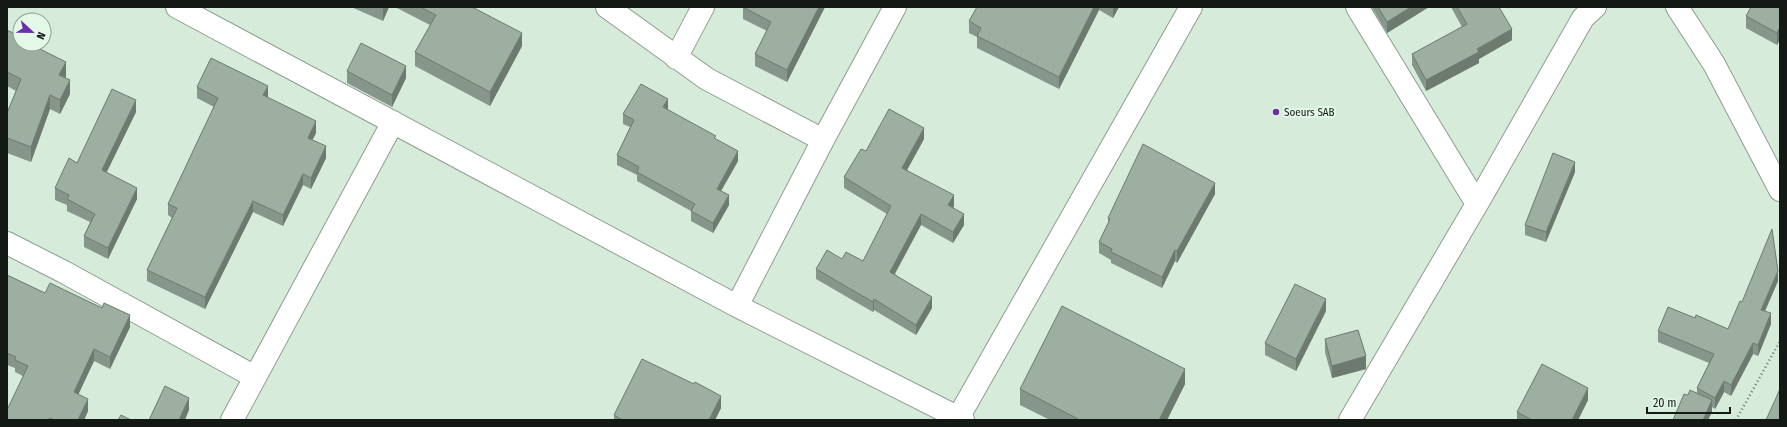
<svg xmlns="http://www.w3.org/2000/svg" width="1787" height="427" font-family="'Fira Sans Condensed',sans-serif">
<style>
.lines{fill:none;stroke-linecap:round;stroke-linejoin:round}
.street-casing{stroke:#8c9e90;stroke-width:24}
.path{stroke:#707d73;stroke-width:2.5;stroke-dasharray:1 3;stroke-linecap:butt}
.street{stroke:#fff;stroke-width:22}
.wall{fill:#86968a}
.shaded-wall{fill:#6d7a70}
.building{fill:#9cafa0;stroke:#6d7a70}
.poi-dot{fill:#6a30a7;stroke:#e4f8e8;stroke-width:1.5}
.labels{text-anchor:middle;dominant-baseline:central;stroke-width:4;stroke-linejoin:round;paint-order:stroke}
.poi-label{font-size:11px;fill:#131a15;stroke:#e4f8e8;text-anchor:start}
</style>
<rect width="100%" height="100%" fill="#d7ebdb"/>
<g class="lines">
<g class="street-casing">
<path id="street" d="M177,7L737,306L963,420
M607,7L707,79L823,140
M1677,7L1714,64L1780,190
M676,58L703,7
M1477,204L1583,18L1595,7
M7,243L64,272L255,377
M737,306L823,140L895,7
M958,418L1191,7
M232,420L393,122
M1350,420L1477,204L1357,7"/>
</g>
<path class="path" d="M1736,420L1780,341"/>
<use href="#street" class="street"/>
</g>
<path class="wall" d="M351,7H389L383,21Z
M395,7H472L522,46L490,106L415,66V52L430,25Z
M743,7H825L787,82L755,66V54L767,31L743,19Z
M977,7H1119L1113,18L1099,10L1059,89L977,48V37L969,33V21Z
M1372,7H1429L1387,33L1372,8Z
M1451,7H1499L1512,40L1479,59V63L1426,91L1412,65V54L1462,27Z
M1780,7V39L1777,45L1746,28V16Z
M7,30L66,76L65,78L70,94L60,114L50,109L31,162L7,153V113L16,91L7,86Z
M347,71L406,78L392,107L347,83Z
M197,87L268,97H267L316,133L312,140L326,158L311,189L303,185L283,226L253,212L205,309L147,281V270L172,218L168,215V204L214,107L197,98Z
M668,109L667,110L716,139L738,161L721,191L729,205L713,233L691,221V211L637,181V175L617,165V155L630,127L623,124V114Z
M136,112L106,172L137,199L108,259L84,247V236L90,222L67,211V205L55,200V188L77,163Z
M924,139L907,170L954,206L953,208L964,225L953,243L921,225L895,274L932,308L916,335L874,310L873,312L816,279V269L842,259L863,261L887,214L844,188V177L866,151Z
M1575,172L1546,242L1525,235V225Z
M1215,194L1177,263L1175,261L1162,288L1111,263V260L1099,253V242L1108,224V218Z
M7,275L45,293L130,327L110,369L94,361L78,394L88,411L84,420H7L23,376L15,372V368L7,365Z
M1778,281L1765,311L1771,324L1758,356L1753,354L1731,396L1724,392L1715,409L1712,407V412L1708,420H1673L1688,395L1697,393V388L1709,363L1658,342V331L1695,318L1728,329L1742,302Z
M1326,311L1296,371L1265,355V343Z
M1325,339L1366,369L1332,378L1325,352Z
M1185,384L1167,420H1050L1020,405V389Z
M1588,400L1578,420H1517V412Z
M721,408L715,420H614V415Z"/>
<path class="shaded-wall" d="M383,7H389L383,21Z
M819,7H825L787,82V70Z
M1094,7H1099V10L1059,89V77Z
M1113,7H1119L1113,18Z
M1411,7H1429L1387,33V22Z
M1780,27V39L1777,45V33Z
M1512,29V40L1479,59V63L1426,91V80Z
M522,33V46L490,106V92Z
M66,62V76L59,89V75Z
M406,66V78L392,107V95Z
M70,80V94L60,114V100Z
M268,86V97L263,106V95Z
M50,95V109L31,162V147Z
M668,99V109L663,117V107Z
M136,100V112L102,182V170Z
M316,121V133L308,149V138Z
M924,128V139L902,179V168Z
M326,146V158L311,189V178Z
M738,151V161L717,198V189Z
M1575,162V172L1546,242V232Z
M303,174V185L283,226V215Z
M1215,183V194L1177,263V251Z
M137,188V199L108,259V248Z
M729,195V205L713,233V223Z
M954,195V206L948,216V205Z
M253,201V212L205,309V297Z
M921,214V225L890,282V272Z
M964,214V225L953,243V232Z
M1175,250V261L1162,288V277Z
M1778,271V281L1761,320V310Z
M932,297V308L916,335V325Z
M874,299V310L873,312V302Z
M1326,299V311L1296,371V359Z
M1771,313V324L1758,356V345Z
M130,315V327L110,369V357Z
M1753,343V354L1731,396V385Z
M94,349V361L74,404V392Z
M1366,356V369L1332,378V366Z
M1185,369V384L1167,420H1159Z
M1724,381V392L1715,409V398Z
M1588,388V400L1578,420H1572Z
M721,396V408L715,420H709Z
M189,398V410L185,420H179Z
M88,399V411L84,420H78Z
M1712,400V412L1708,420H1703Z"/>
<path class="building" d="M420,7H472L522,33L490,92L415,52L436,15Z
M743,7H819L787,70L755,54L771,22Z
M977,7H1094L1059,77L977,36L981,28L969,21Z
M1378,7H1411L1387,22Z
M1457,7H1499L1512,29L1477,49L1479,52L1426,80L1412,54L1467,24Z
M1751,7H1780V27L1777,33L1746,16Z
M7,30L17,35L16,37L20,39V44H30L66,62L59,75L70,80L60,100L50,95L31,147L7,138V113L21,79L7,72Z
M361,43L406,66L392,95L347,71Z
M211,58L268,86L263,95L316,121L308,138L326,146L311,178L303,174L283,215L253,201L205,297L147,270L177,208L168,204L218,98L197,87Z
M641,84L668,99L663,107L716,136L714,138L738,151L717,189L729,195L713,223L691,211L695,204L637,172L639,167L617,155L634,120L623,114Z
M112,89L136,100L102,170L137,188L108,248L84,236L95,214L67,199L69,195L55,188L69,158L77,163Z
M889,109L924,128L902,168L954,195L948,205L964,214L953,232L921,214L890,272L932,297L916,325L874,299L873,302L816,269L827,250L842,259L846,252L863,261L891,206L844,177L861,149L866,151Z
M1143,144L1215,183L1177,251L1175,250L1162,277L1111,252L1112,249L1099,242L1110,219L1108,218Z
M1553,153L1575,162L1546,232L1525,225Z
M1772,229L1778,271L1761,310L1771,313L1758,345L1753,343L1731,385L1724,381L1715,398L1697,388L1714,354L1658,331L1668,307L1695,318L1696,315L1728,329L1740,301L1742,302Z
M7,275L45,293L50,283L102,308L104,303L130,315L110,357L94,349L74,392L88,399L78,420H54L50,418L48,420H7V410L28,366L15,360L16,357L7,353Z
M1295,284L1326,299L1296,359L1265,343Z
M1062,306L1185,369L1159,420H1080L1020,389Z
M1358,330L1366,356L1332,366L1325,339Z
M642,359L694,384L695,382L721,396L709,420H622L614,415Z
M1542,364L1588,388L1572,420H1532L1517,412Z
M165,386L189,398L179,420H149Z
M1780,389V420H1766Z
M1690,390L1712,400L1703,420H1673L1684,394L1688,395Z
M121,415L131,420H118Z"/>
<circle class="poi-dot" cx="1276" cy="112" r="4"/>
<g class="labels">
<g class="poi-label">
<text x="1284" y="112">Soeurs SAB</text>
</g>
</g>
<rect width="1787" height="427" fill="none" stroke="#131a15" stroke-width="16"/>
<g transform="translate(32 32) rotate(112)"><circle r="19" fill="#e4f8e8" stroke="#909f94"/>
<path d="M0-3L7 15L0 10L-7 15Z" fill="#6a30a7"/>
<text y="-6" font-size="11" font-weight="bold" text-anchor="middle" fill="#131a15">N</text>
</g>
<path d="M1647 407v6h83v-6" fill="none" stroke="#131a15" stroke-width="2"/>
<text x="1653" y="407" font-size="12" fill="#131a15" stroke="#e4f8e8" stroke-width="3" paint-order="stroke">20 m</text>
</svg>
